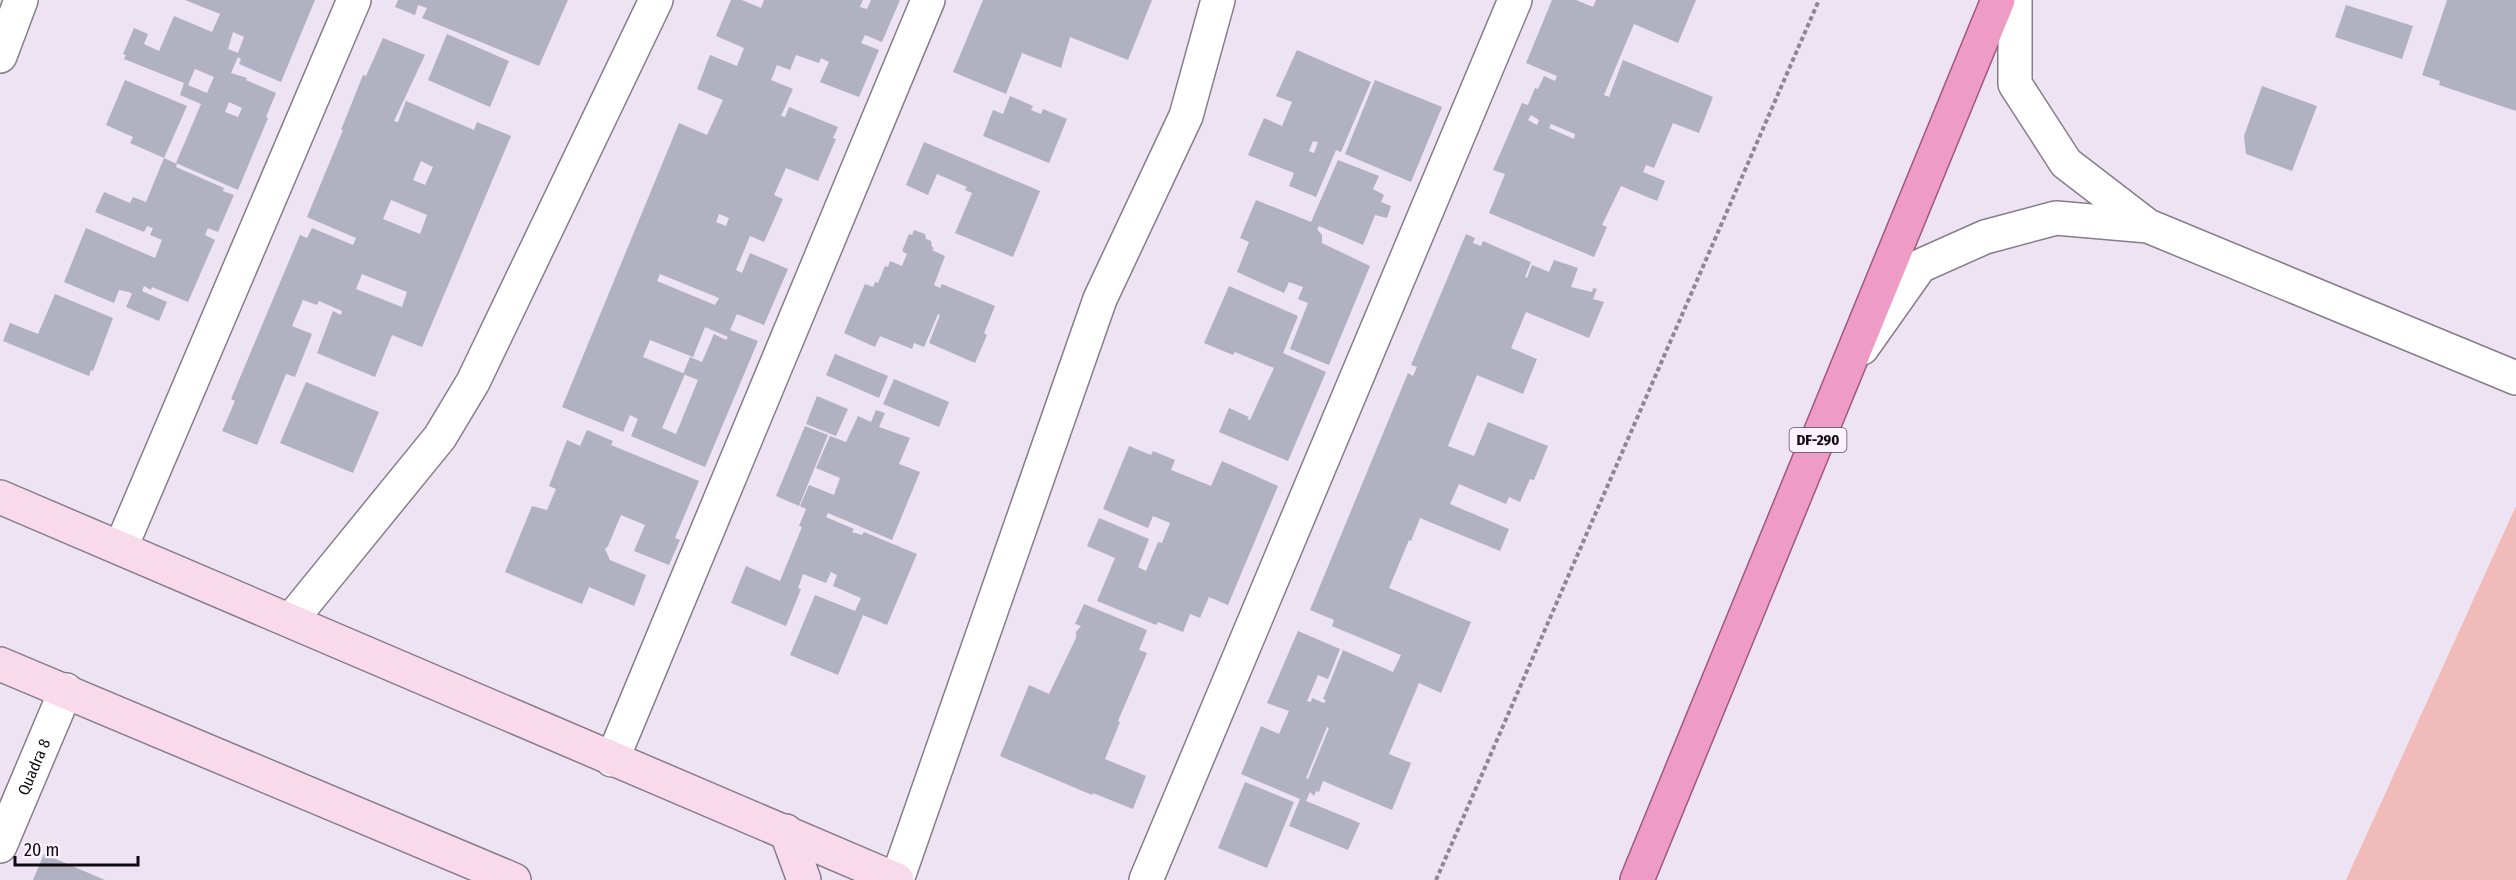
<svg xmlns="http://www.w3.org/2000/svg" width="2516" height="880" font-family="'Fira Sans Condensed',sans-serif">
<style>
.green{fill:#f0bbb8}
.building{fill:#b0b1c1;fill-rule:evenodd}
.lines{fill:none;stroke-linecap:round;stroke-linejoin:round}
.minor-casing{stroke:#867d8b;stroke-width:36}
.tertiary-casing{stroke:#867d8b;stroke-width:36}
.secondary-casing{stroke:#867d8b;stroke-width:36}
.trunk-casing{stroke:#9d597e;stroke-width:36}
.path{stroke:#8e8791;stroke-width:4;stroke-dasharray:4.5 3;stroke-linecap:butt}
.minor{stroke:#fff;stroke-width:33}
.tertiary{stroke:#fff;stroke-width:33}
.secondary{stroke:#f8daea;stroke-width:33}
.trunk{stroke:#ee9bc6;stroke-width:33}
.labels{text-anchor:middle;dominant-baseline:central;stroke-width:4.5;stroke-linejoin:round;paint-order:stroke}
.shield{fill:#faf2fd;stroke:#565158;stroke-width:1.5}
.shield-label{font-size:15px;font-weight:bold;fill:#0f0c11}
.street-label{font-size:16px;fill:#0f0c11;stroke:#faf2fd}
</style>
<rect width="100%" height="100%" fill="#ede3f2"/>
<path class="green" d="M2516,506V880H2346Z"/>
<path class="building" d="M185,0H315L281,82L239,64L241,59L238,57L231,73L247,78L246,80L276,93L266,117L268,118L238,190L176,163L201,104L180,95L184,83L124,59L126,55L123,54L134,28L148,34L144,44L159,51L174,16L212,32L220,14ZM233,32L244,37L238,53L228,49ZM195,69L214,77L207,93L188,85ZM229,102L242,108L238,117L225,112Z
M398,0H568L539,66L422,18L427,8L418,5L415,15L395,7Z
M731,0H742L761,8L764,0H863L860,7L867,9L871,0H900L882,42L865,35L861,43L879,50L859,97L820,82L829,62L821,58L819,63L796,55L790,70L777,65L771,80L793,89L781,116L785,117L789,107L838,127L833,138L836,139L818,181L786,168L774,195L783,199L764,242L750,236L736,270L742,273L750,253L788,269L764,325L737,314L730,330L758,341L705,467L631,436L638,419L630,415L623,432L562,407L679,123L707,135L723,100L697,89L710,55L737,66L744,48L716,36ZM719,214L729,218L726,226L716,222ZM660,274L719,298L715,305L657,281ZM705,327L728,337L726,340L714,334L702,362L690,357L683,374L698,380L676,434L662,428L685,374L643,357L650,340L693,357Z
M983,0H1152L1128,60L1070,37L1061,68L1022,53L1006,94L953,72Z
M1552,0H1576L1593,7L1596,0H1696L1678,43L1634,24L1604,95L1609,97L1623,60L1713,97L1699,133L1673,123L1654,168L1646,165L1643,172L1665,181L1657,201L1621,186L1602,225L1607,227L1594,257L1489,213L1505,174L1493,170L1522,103L1528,105L1535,88L1538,89L1544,76L1555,81L1557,76L1526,63ZM1531,115L1539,120L1537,125L1528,120ZM1551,124L1575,134L1574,139L1549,128Z
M2447,0H2516V111L2439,85L2440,81L2422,75Z
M2346,5L2413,26L2402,59L2335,37Z
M447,34L509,61L490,107L428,80Z
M383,38L425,55L394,121L398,122L406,101L474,130L477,122L511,136L422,347L392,335L375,377L317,353L333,311L341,315L342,311L319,301L317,305L303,300L292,326L312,334L295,377L286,374L257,445L222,431L235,401L231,399L300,235L307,238L312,228L353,245L356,238L307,217L343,130H341L363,75L366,76ZM421,161L433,167L425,185L413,180ZM391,200L427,215L420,234L383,219ZM362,274L407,292L402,307L356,289Z
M1297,50L1371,82L1341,152L1336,150L1316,197L1289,186L1294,173L1248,155L1264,118L1282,126L1292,102L1276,96ZM1313,141L1318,142L1314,153L1309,151Z
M125,80L187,106L164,158L177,164L176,167L224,188L223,191L234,195L218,232L208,228L205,235L215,240L188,302L152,287L151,290L144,286L142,291L167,302L159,321L126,307L132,294L129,292L119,290L114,303L64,282L86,228L155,258L162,240L150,235L153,228L147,226L144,232L95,212L104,192L130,203L133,197L146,202L164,158L130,143L133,137L106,125Z
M1375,80L1442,107L1411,182L1345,154Z
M2262,86L2317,106L2292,171L2246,154L2244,136Z
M1010,96L1033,106L1031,110L1041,114L1043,109L1067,119L1049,163L983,136L993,110L1003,114Z
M924,142L1040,191L1013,257L955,233L972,193L965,190L967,187L937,174L928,195L906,185Z
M1338,160L1379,176L1373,189L1384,195L1381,202L1391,206L1387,218L1375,215L1363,245L1319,226L1317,229L1322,235V243L1370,266L1329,365L1290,349L1308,303L1298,299L1303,287L1289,282L1284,293L1237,272L1249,242L1240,238L1256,200L1311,222Z
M914,230L925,234L926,239L931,241L932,247L934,248L932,250L945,256L934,285L940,288L942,284L995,306L984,333L987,335L975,363L929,343L940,315L938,314L924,347L914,343L912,349L880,336L875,347L844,333L865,284L873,287L875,282L878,283L885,266L888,267L890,261L902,266L907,254L902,251L909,234L912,235Z
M1466,234L1475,238L1473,243L1481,246L1483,241L1531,262L1525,277L1527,278L1532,265L1549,272L1554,260L1578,268L1571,287L1592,292L1593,288L1597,289L1593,299L1604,302L1589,338L1526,312L1511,348L1537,359L1523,394L1477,375L1448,446L1474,456L1488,422L1548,446L1534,480L1530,479L1520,502L1509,497L1506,504L1459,484L1450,504L1509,529L1500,551L1420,518L1411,541L1409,540L1389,588L1471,622L1441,693L1419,683L1389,754L1411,763L1392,810L1323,781L1319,792L1316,791L1314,796L1310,792L1306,801L1360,823L1348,850L1289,826L1300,799L1241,774L1261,726L1279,734L1289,711L1267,703L1298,631L1340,649L1328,679L1318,675L1307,701L1311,702L1312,698L1324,703L1326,700L1323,699L1343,650L1393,672L1401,655L1332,626L1334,620L1310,610L1408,373L1413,376L1417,367L1411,365ZM1327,727L1329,728L1308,779L1306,778Z
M1229,286L1298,316L1283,353L1326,372L1288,461L1219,432L1229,408L1249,417L1247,419L1250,420L1274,368L1235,352L1233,355L1204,343Z
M55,294L113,318L93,371L91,370L89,376L3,341L10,323L38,334Z
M835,354L888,376L879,398L826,375Z
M894,379L949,402L939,427L883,404Z
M306,382L379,412L353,473L280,443Z
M817,396L848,409L836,436L806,424Z
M876,410L885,413L879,427L910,438L899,464L920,472L892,540L828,513L826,517L854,529L852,532L862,535L864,532L917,554L887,625L863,615L838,675L790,655L815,595L855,611L861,598L833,586L837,575L831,572L826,583L803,574L798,588L801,589L786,626L731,603L746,566L780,581L802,527L799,526L806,509L800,506L809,485L834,495L840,478L816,468L830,436L846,442L858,416L871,422Z
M805,426L828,435L799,506L776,496Z
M587,430L613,441L611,445L699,481L675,538L680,540L669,565L634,551L645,525L621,515L608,546L605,549L610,560L646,575L634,606L589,587L582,604L505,572L532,506L547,510L556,489L549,486L567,440L580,446Z
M1129,446L1151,455L1153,451L1175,460L1171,470L1211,486L1222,461L1278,486L1228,605L1209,597L1200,618L1190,614L1183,632L1158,622L1156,625L1097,601L1115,558L1087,546L1099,518L1149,539L1138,567L1146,571L1158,542L1162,543L1170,523L1153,516L1148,528L1103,509Z
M1084,604L1147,630L1139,650L1147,653L1118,721L1120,722L1105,759L1146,776L1133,809L1093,793L1092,795L1000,756L1029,685L1049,694L1076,638V632L1081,626L1075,624Z
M1245,782L1294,802L1267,868L1218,848Z
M44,854L105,880H33Z"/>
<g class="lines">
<g class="minor-casing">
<g id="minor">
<path d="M0,56L21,0"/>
<path d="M121,547L354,0"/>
<path d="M291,620L440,437L473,382L656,0"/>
<path d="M612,760L928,0"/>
<path id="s1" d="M0,846L66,690"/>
<path d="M897,880L1100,299L1186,116L1218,0"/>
<path d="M1146,880L1515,0"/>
</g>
</g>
<g class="tertiary-casing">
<path id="tertiary" d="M2015,0V84L2066,163L2148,226L2516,378
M1862,348L1920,266L1985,237L2056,218L2148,226"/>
</g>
<g class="secondary-casing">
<path id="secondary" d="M0,497L897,880
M0,664L514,880
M786,831L804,880"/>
</g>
<g class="trunk-casing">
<path id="trunk" d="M1637,880L1998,0"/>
</g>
<path class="path" d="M1436,880L1819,0"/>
<use href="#minor" class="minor"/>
<use href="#tertiary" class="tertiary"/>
<use href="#secondary" class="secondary"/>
<use href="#trunk" class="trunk"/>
</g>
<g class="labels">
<rect class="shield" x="1789.5" y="428" width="57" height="24" rx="4.5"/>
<g class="shield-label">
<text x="1818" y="440">DF-290</text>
</g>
<g class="street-label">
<text stroke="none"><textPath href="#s1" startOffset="86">Quadra 8</textPath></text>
</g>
</g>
<path d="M15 856v9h123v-9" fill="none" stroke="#0f0c11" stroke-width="3"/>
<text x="24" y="856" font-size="18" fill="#0f0c11" stroke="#faf2fd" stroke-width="4.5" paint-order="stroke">20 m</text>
</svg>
